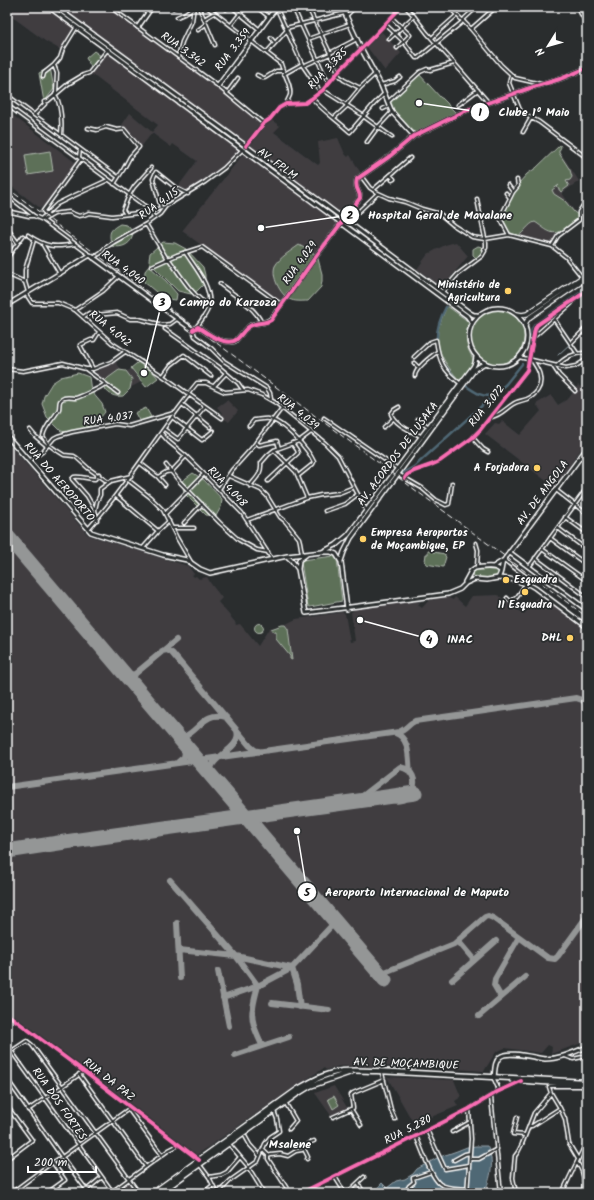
<svg xmlns="http://www.w3.org/2000/svg" width="594" height="1200" font-family="Kalam,sans-serif">
<style>
.built{fill:#3f3d41}
.green{fill:#5d6f59;stroke:#aeb7ac}
.water{fill:#506774;stroke:#96a4ac}
.lines{fill:none;stroke-linecap:round;stroke-linejoin:round}
.stream{stroke:#96a4ac;stroke-width:1}
.canal{stroke:#506774;stroke-width:2.5}
.taxiway{stroke:#949696;stroke-width:6}
.runway{stroke:#949696;stroke-width:15}
.street-casing{stroke:#fff;stroke-width:5}
.secondary-casing{stroke:#fff;stroke-width:6}
.primary-casing{stroke:#fff;stroke-width:6}
.highway-casing{stroke:#fff;stroke-width:7}
.street{stroke:#2a2d2e;stroke-width:2}
.secondary{stroke:#2a2d2e;stroke-width:3}
.primary{stroke:#2a2d2e;stroke-width:3.5}
.highway{stroke:#2a2d2e;stroke-width:4}
.rail{stroke:#fff;stroke-width:1;stroke-dasharray:6 3;stroke-linecap:butt}
.cycleway-casing{stroke:#2a2d2e;stroke-width:6}
.cycleway{stroke:#f96db3;stroke-width:4}
.poi-dot{fill:#ffd166;stroke:#2a2d2e;stroke-width:1.5}
.labels{text-anchor:middle;dominant-baseline:central;stroke-width:3.5;stroke-linejoin:round;paint-order:stroke}
.street-label{font-size:11px;fill:#fff;stroke:#2a2d2e}
.poi-label{font-size:11px;font-weight:bold;fill:#fff;stroke:#2a2d2e;text-anchor:end}
.neighbourhood-label{font-size:12px;font-weight:bold;fill:#fff;stroke:#2a2d2e}
.leader{fill:none;stroke:#fff;stroke-width:1.5}
.callout-dot{fill:#fff;stroke:#2a2d2e;stroke-width:1.5}
.mark-label{font-size:12px;text-anchor:middle;font-weight:bold;fill:#111}
.callout-label{font-size:12px;text-anchor:middle;font-weight:bold;fill:#fff;stroke:#2a2d2e;stroke-width:3.5;stroke-linejoin:round;paint-order:stroke}
</style>
<rect width="100%" height="100%" fill="#2a2d2e"/>
<filter id="ink" filterUnits="userSpaceOnUse"><feTurbulence type="fractalNoise" baseFrequency=".025" numOctaves="2"/><feDisplacementMap in="SourceGraphic" scale="8" xChannelSelector="R" yChannelSelector="G"/><feConvolveMatrix kernelMatrix="1 2 1 2 8 2 1 2 1" color-interpolation-filters="sRGB"/></filter>
<g filter="url(#ink)">
<path class="built" d="M7,7H110L218,86L263,123L270,119L280,126L274,132L318,165L320,163L318,142L338,138L345,154L348,157L350,155L362,175L357,179L356,183L360,195L340,226L280,302L182,231L244,153L241,151L224,168L188,194L177,188L197,161L173,144L171,147L152,133L141,147L122,125L130,113L152,132L158,125L90,73L110,46L79,23L61,50L45,41L7,13Z
M381,31L401,53L385,71L367,47Z
M7,111L76,163L44,206L40,208L7,183Z
M558,149L579,181L562,193L579,218L557,233V235L553,244L511,233L501,218Z
M456,242L468,256L442,288L417,269L428,254L445,245Z
M115,361L124,373L131,369L141,382L120,393L94,375L97,371Z
M578,385L587,391V441L554,487L485,434L495,423L499,424L502,421L520,435L541,411L536,404L551,395L558,405L569,398Z
M227,400L238,411L229,422L220,416L222,413L217,407Z
M7,442L88,535L188,566L194,574L192,575L194,577L196,576L199,579L207,577L211,584L222,598L218,602L235,622L236,625L240,624L258,646L268,630L270,628L284,625L296,619L343,612L345,614L350,642L355,641L351,612L357,608L421,601L418,605L422,608L429,600L447,597L453,600L455,597L465,606L472,596L498,595L524,614L539,595L543,598V600L545,602L548,601L581,626V628L585,630H587V1041L551,1054L552,1047L548,1045L541,1053L505,1048L496,1052L484,1071L398,1065L386,1067L340,1066L326,1070L324,1068L295,1087L194,1157L117,1099L93,1079L7,1015Z
M387,1077L454,1080L461,1097L455,1101L458,1106L414,1124Z
M334,1086L348,1109L332,1117L315,1093Z
M128,1181L136,1193H120L117,1189Z"/>
<path class="green" d="M94,51L101,56L91,67L86,58Z
M50,67L54,89L44,102L39,73Z
M419,74L441,98H442L448,104V105L456,113L416,133C406,125 391,114 390,101Z
M560,145L561,147L559,151V153L570,170L572,177L570,180L566,181L569,186L561,192L557,187L559,185L552,190L554,194L565,201L574,212L582,218C580,224 577,222 572,225C569,226 567,229 564,230C551,237 546,229 535,222C528,224 525,232 518,236C510,234 504,227 500,219L503,212L518,184L527,174L536,168Z
M50,151L53,171L28,175L25,155Z
M120,224L127,225L133,232C133,244 122,249 111,246C110,234 107,231 120,224Z
M163,242L175,243L186,249L203,267L205,275V283L197,291L191,294L178,291L150,263L149,260L150,253Z
M299,245L317,255L322,274V281L321,287L308,301C301,301 295,302 289,299C280,294 271,276 275,266C280,257 291,251 299,245Z
M478,246L482,247L486,253L477,259L473,255V249Z
M149,266L166,281L177,294L176,300L166,299L162,297L144,282L145,271Z
M447,306L469,322C466,331 465,342 469,351C471,356 474,358 473,364L460,381C445,364 432,347 440,323C442,317 445,311 447,306Z
M470 337a27 27 0 1 1 54 0a27 27 0 1 1-54 0Z
M142,359L158,378L146,387L131,368Z
M119,370L126,371L132,379L130,389L123,396C114,397 110,395 104,388L103,383L108,378Z
M78,373L89,377L91,391L102,404L105,412L95,424L71,433L61,431L47,417L42,404L44,396L52,383L61,377Z
M146,408L151,417L140,422L135,413Z
M193,473L204,480L222,499L221,507L216,516L206,515L184,493L182,481Z
M428,551L445,554V556L446,557L443,567L426,564V562L425,561L426,554H428Z
M334,556L337,560L342,601L310,607L308,606L301,562L302,560Z
M496,568L500,572L498,576L496,577C489,578 478,581 472,575L473,571L475,569Z
M254.5 628a4.5 4.5 0 1 1 9 0a4.5 4.5 0 1 1-9 0Z
M282,625H285L288,629L292,660L290,659V656L276,639V632H273L271,629Z
M334,1096L339,1105L333,1109L328,1099Z"/>
<path class="water" d="M476,1146H487C495,1161 491,1178 484,1193H373L382,1183L387,1188L396,1181L405,1179L413,1174L417,1169L437,1158L457,1151L467,1147Z"/>
<g class="lines">
<path class="stream" d="M485,238L508,234
M558,355L571,343
M526,358C533,348 530,335 535,324L581,292L584,289V283"/>
<path class="canal" d="M583,272L584,270L587,268
M437,342C436,329 440,318 446,307
M529,354L532,329L535,324L581,292L584,289V283
M442,362L457,380
M466,386C474,391 482,398 492,395
M401,476V474L415,466L506,384L522,364"/>
<path class="taxiway" d="M162,651L167,650L172,653L250,746L255,750L260,752
M124,673L130,675L135,674L133,680L135,686
M135,674L176,640
M172,730L178,736L184,737C201,729 204,711 226,717
M395,733C411,738 408,760 410,773
M194,762L199,764L205,769
M177,763L184,757L187,742
M213,778C201,757 243,752 237,731
M7,787L399,732C406,730 408,724 415,721L576,698L582,700L587,704
M352,802L360,798L400,767C427,772 411,813 387,797
M170,880L236,956L258,986C256,993 254,1000 253,1008C250,1021 257,1034 262,1045
M177,923L180,978
M458,941L474,960
M179,950L236,956L292,968L297,984L300,1007
M218,971L229,1026
M380,974L454,944L485,917L488,916L493,918L548,958L555,959L558,956L587,916
M452,980L496,941
M501,997L494,985L495,979L519,937
M223,998L258,986L292,968L335,922
M272,1003L329,1010
M479,1016L525,977
M235,1055L289,1037"/>
<path class="runway" d="M8,537L385,980
M7,851L65,842L415,793"/>
<g class="street-casing">
<path id="street" d="M110,7L218,86L263,123
M199,7L215,45
M207,7L281,64C283,73 292,85 290,95C289,98 287,101 286,104
M232,7L260,30
M257,7L269,17
M276,7L303,66L320,91
M293,7L326,78L329,82
M308,7L330,53L338,72
M406,7L414,16L427,33L454,63L488,102
M449,7L471,29L501,65L515,78L541,84
M577,7L587,24
M173,8L175,7
M226,9L228,7
M346,16L355,7
M177,17L184,14L194,7
M392,18L410,35L397,48
M204,19L214,13
M385,24L404,42L416,58H418L461,23L465,18L477,7
M231,25L245,7
M286,28L345,13
M471,29L496,7
M198,30L206,24
M271,38L275,43
M432,38L440,30L457,15
M308,39L350,24
M389,39L414,16
M267,52L287,30
M330,53L357,39
M178,57L182,42L192,21L194,7
M54,65L57,73L56,93
M303,66L330,54
M284,74L302,64
M337,74L344,80L360,88
M257,75L263,78H265L276,71H283
M511,75L509,83L520,110L526,115L539,122L587,158
M43,77L44,73L54,65L60,58L63,49L76,28
M381,85L395,81L400,77
M323,90L364,116
M227,93L238,78
M55,94C62,106 62,122 61,135
M7,95L118,177
M312,98C323,111 337,120 350,132L374,104L384,94
M388,102L420,72L427,69L430,70L454,63
M7,105L149,209L154,218
M346,105L360,88L375,74
M458,105L478,90
M383,109L389,106
M34,115L45,104L44,102L48,101L68,84L83,75L89,73L108,49
M363,116L378,127
M334,118L347,106
M378,127L392,137
M88,128L97,130L106,127L117,130L124,129L139,147L130,157L123,170L114,184
M523,132L531,118
M367,142L378,127L392,112
M246,146L264,123L270,119L279,108L286,104L305,103L311,99L323,90L338,72L373,37L401,7
M79,157L80,149
M390,175L394,179L392,180
M361,176L370,188L376,192L389,198L405,202L422,209L440,214L453,225L472,237L485,239L509,235L552,246L566,257L582,277
M508,185L513,192
M373,190L410,158
M506,193L510,198
M7,195L34,216L43,220L90,255
M161,208L153,179L156,172L176,188L188,194
M7,211L29,216H34
M125,213L123,210L129,195L134,187L151,168
M355,215L378,193
M49,217L43,211L81,159
M41,219L57,204L71,197L108,180
M43,220L54,214L59,213L69,212L79,216L84,215L89,213L112,216L147,212L165,207
M146,224L167,259
M7,231L10,232L18,243
M28,235C46,247 54,248 75,244
M509,235L500,218L513,192L518,186L517,180
M43,245L60,274
M552,246L558,236L579,220V212L587,199
M185,252C195,268 212,286 209,306C208,312 198,326 193,330L195,336L211,348L224,361L267,388L270,393L271,399
M7,258L23,236
M93,258L101,253L105,248L114,242L146,224L160,214L166,206L205,182L224,168L242,150
M168,258C177,270 195,301 209,304
M152,266L177,255L202,247L282,305
M7,274L25,282
M220,284C235,296 253,305 262,323
M28,292L25,282V270L34,240
M442,292L458,274L482,256L485,251L484,249L486,248V243L477,199
M26,294L32,303H58L75,310L112,343L163,376L222,418
M75,310L103,291L119,276
M83,317L89,313L96,315L117,313L130,319H139L163,325L170,324L177,319
M554,319L577,353
M165,329L219,367L238,383L243,390
M535,336L571,304L574,300
M571,343L587,327
M414,357L430,342L436,340C439,361 443,371 461,384
M519,357L566,368L576,366L587,359
M586,360V355L587,347
M414,363L419,368
M553,366L559,375L575,391
M557,366C564,358 575,352 586,353
M7,369L23,371L63,363L86,369H93L111,362L125,352
M93,369L80,345L91,340H94L99,332
M87,370L118,393
M163,376L171,365L184,355L211,376
M415,376C415,369 430,357 437,352
M105,384C100,388 82,396 76,398C72,398 68,397 64,398C58,400 60,404 59,409C54,419 45,425 43,436L48,444L56,450L64,455L74,456L77,458L88,468L108,482
M214,386L226,373
M188,394L197,383H206L225,392L248,390L262,395L276,403L325,443L338,456L366,510
M182,404L210,427
M399,407L394,410L391,414C395,425 412,431 422,437
M172,417L202,440L213,431
M492,417C501,415 505,409 513,404C517,401 522,401 527,399C536,395 542,387 540,377C540,371 535,365 532,360
M324,418L398,469
M418,419L429,427
M249,426L254,420C257,420 266,418 269,419C283,421 309,450 314,462L313,464L298,476
M384,427L393,419
M164,429L178,439L205,406
M30,430L35,436L47,446
M161,433L169,442L186,456L204,474L242,513L272,559
M473,438L483,449L488,452
M256,442L259,445L277,441L279,448
M274,450L296,472L307,498
M29,461L42,452L54,438L58,436L72,432L115,424L129,426L174,413
M140,463L158,477L166,472L172,471L186,456
M166,465L179,481L220,523L239,540L257,550L268,552
M398,474L422,488L436,500L446,505L449,504L452,483
M229,476L261,490L267,496L280,517L285,521L299,538L300,542L302,554
M158,477L165,485
M405,478L407,475L414,471L431,465L440,461L472,438L480,430L527,370L535,329L537,325L584,293L587,289
M128,480L150,497L163,510L177,538L191,562
M268,481L298,453L297,450L292,443
M250,486C256,478 262,474 261,463L268,455L274,450L299,441L311,432
M219,489L232,470L251,449L282,408
M556,490L587,514
M583,493L587,496
M116,496L158,531
M95,510L87,496L72,479L74,477C81,476 87,479 95,479L99,474
M325,511L345,504L358,494
M166,513L204,474
M565,517L587,533
M97,520L95,510L97,501L100,495V489L111,481L131,476
M247,520L307,498L321,495L339,493L354,487
M184,523L202,504
M173,528H194
M558,528L587,550
M88,529C126,487 154,439 189,395
M550,538L587,565
M476,543L478,550L477,567
M143,548L158,531L169,521
M542,549L587,581
M535,558L587,597
M504,560L528,578
M529,567L587,488
M507,598L510,601L513,600L517,597L526,584
M7,1014L78,1067L198,1159
M7,1032H8
M7,1045L112,1191
M7,1054L25,1042L27,1041L32,1045L139,1193
M565,1056L573,1059L587,1056
M382,1073L391,1110L395,1119
M79,1074L146,1167
M7,1079L62,1157L89,1193
M494,1079L498,1088L497,1092
M491,1097L501,1193
M285,1102L296,1121L289,1129
M7,1106L32,1140L7,1159
M351,1109L361,1125
M28,1110L83,1072
M129,1110L162,1155
M333,1117L353,1108L351,1095L353,1093L384,1080
M517,1117L513,1134L525,1135
M529,1126H532L560,1108
M427,1130L445,1169L469,1165
M452,1132L470,1122
M245,1136L250,1145L260,1156
M416,1136C421,1147 431,1178 440,1184C447,1189 460,1188 468,1189
M229,1144L247,1165L264,1193
M304,1149L308,1157L307,1159
M7,1150L11,1156
M264,1151L268,1155V1159L290,1193
M268,1156L271,1155L280,1154L288,1156L296,1151L302,1150L311,1142L314,1141
M470,1159H479L497,1149
M578,1159L569,1144L565,1119L560,1108L551,1093L549,1087L550,1086H581
M454,1160L465,1154L470,1153
M577,1163C585,1172 584,1182 584,1193
M200,1165L209,1177L217,1193
M209,1177L221,1175L227,1172L240,1157
M335,1177L345,1193
M358,1183L364,1193
M313,1187L316,1193
M7,1190L9,1193
M11,1193L50,1164L62,1157L130,1108
M47,1193L65,1180L53,1163
M83,1193L102,1177
M110,1193L169,1150L179,1145
M203,1193L213,1185
M218,1193L231,1180L258,1161L265,1144L270,1137L279,1131L277,1119L274,1111
M301,1193L416,1136L469,1109L497,1092L519,1082
M347,1193L364,1177
M390,1193H393
M405,1193L409,1186L414,1182L413,1178L431,1172
M467,1193L471,1139L469,1109
M516,1193L513,1178L515,1156L518,1152L522,1144L534,1113L551,1093
M562,1193L587,1141"/>
</g>
<g class="secondary-casing">
<path id="secondary" d="M49,7L116,56L467,316L472,323
M56,7L246,146L470,313L474,315H477
M342,7L361,48L381,85L392,112L414,136
M138,27L152,7
M218,86L272,13L278,7
M7,305L90,255L193,330L198,327C209,334 221,345 235,341C241,336 244,329 251,325C259,322 267,324 272,318L317,255L360,198C360,189 354,190 357,179L390,156L414,136L465,111L527,89L560,79L587,68
M469 337a29 29 0 1 1 58 0a29 29 0 1 1-58 0Z
M7,436L91,532L100,535L163,555L187,560L200,569L210,573L287,556L322,552H331L336,554L341,562L347,609
M322,552L336,545L348,535L473,367L475,363L476,357
M509,552L587,610
M307,554L299,560L298,569L306,613L448,594L460,589L466,583L475,579L487,580L498,578L510,579L530,585L535,588L587,627
M287,556L292,561L298,569
M341,561L344,552L351,538L475,369L485,363
M493,567L504,560L587,448
M498,578C502,573 501,567 503,561
M465,582L471,571L475,568C483,567 494,565 500,570
M494,1078C495,1071 494,1062 500,1057C508,1050 535,1058 545,1059C560,1059 574,1052 587,1047"/>
</g>
<g class="primary-casing">
<path id="primary" d="M517,314L522,315L527,314L587,274
M525,326L526,322L530,317L587,278"/>
</g>
<g class="highway-casing">
<path id="highway" d="M512,1080L587,1085
M153,1193L298,1089C312,1081 326,1073 342,1071C354,1070 366,1071 377,1071L587,1082
M160,1193L297,1094L310,1086L351,1072"/>
</g>
<use href="#street" class="street"/>
<use href="#secondary" class="secondary"/>
<use href="#primary" class="primary"/>
<use href="#highway" class="highway"/>
<path class="rail" d="M7,188L587,617"/>
<g class="cycleway-casing">
<path id="cycleway" d="M246,146L264,123L270,119L279,108L286,104L305,103L311,99L323,90L338,72L373,37L401,7
M193,330L198,327C207,333 227,348 237,339C242,335 244,329 250,326C257,322 265,324 271,320L317,255L360,198C360,189 354,190 357,179L390,156L414,136L465,111L527,89L560,79L587,68
M405,478L407,475L414,471L431,465L440,461L472,438L480,430L527,370L535,329L537,325L584,293L587,289
M7,1014L78,1067L199,1160
M301,1193L416,1136L469,1109L497,1092L521,1081"/>
</g>
<use href="#cycleway" class="cycleway"/>
</g>
</g>
<g class="poi-dot">
<circle cx="508" cy="291" r="4"/>
<circle cx="537" cy="468" r="4"/>
<circle cx="363" cy="539" r="4"/>
<circle cx="506" cy="580" r="4"/>
<circle cx="525" cy="592" r="4"/>
<circle cx="570" cy="638" r="4"/>
</g>
<g class="labels">
<g class="street-label">
<text transform="translate(183 50) rotate(36)">RUA 3.342</text>
<text transform="translate(233 50) rotate(-52)">RUA 3.359</text>
<text transform="translate(328 69) rotate(-46)">RUA 3.385</text>
<text transform="translate(277 164) rotate(36)">AV. FPLM</text>
<text transform="translate(159 204) rotate(-36)">RUA 4.115</text>
<text transform="translate(300 263) rotate(-54)">RUA 4.029</text>
<text transform="translate(123 268) rotate(36)">RUA 4.040</text>
<text transform="translate(110 329) rotate(39)">RUA 4.042</text>
<text transform="translate(487 406) rotate(-51)">RUA 3.072</text>
<text transform="translate(298 412) rotate(39)">RUA 4.039</text>
<text transform="translate(108 419) rotate(-7)">RUA 4.037</text>
<text transform="translate(398 454) rotate(-53)">AV. ACORDOS DE LUSAKA</text>
<text transform="translate(59 482) rotate(49)">RUA DO AEROPORTO</text>
<text transform="translate(227 487) rotate(46)">RUA 4.048</text>
<text transform="translate(543 493) rotate(-53)">AV. DE ANGOLA</text>
<text transform="translate(406 1064) rotate(2)">AV. DE MOÇAMBIQUE</text>
<text transform="translate(109 1080) rotate(38)">RUA DA PAZ</text>
<text transform="translate(59 1104) rotate(55)">RUA DOS FORTES</text>
<text transform="translate(408 1130) rotate(-27)">RUA 5.280</text>
</g>
<g class="poi-label">
<text x="500" y="285">Ministério de<tspan x="500" dy="13">Agricultura</tspan></text>
<text x="529" y="468">A Forjadora</text>
<text x="371" y="533" text-anchor="start">Empresa Aeroportos<tspan x="371" dy="13">de Moçambique, EP</tspan></text>
<text x="514" y="580" text-anchor="start">Esquadra</text>
<text x="525" y="605" text-anchor="middle">11 Esquadra</text>
<text x="562" y="638">DHL</text>
</g>
<g class="neighbourhood-label">
<text x="290" y="1144">Msalene</text>
</g>
</g>
<path class="leader" d="M419 103L480 112M261 228L350 215M144 373L162 302M360 620L429 639M297 831L307 892"/>
<g class="callout-dot">
<circle cx="419" cy="103" r="4"/>
<circle cx="261" cy="228" r="4"/>
<circle cx="144" cy="373" r="4"/>
<circle cx="360" cy="620" r="4"/>
<circle cx="297" cy="831" r="4"/>
<circle cx="480" cy="112" r="10"/>
<circle cx="350" cy="215" r="10"/>
<circle cx="162" cy="302" r="10"/>
<circle cx="429" cy="639" r="10"/>
<circle cx="307" cy="892" r="10"/>
</g>
<g class="mark-label">
<text x="480" y="116">1</text>
<text x="350" y="219">2</text>
<text x="162" y="306">3</text>
<text x="429" y="643">4</text>
<text x="307" y="896">5</text>
</g>
<g class="callout-label">
<text x="534" y="116">Clube 1º Maio</text>
<text x="440" y="219">Hospital Geral de Mavalane</text>
<text x="228" y="306">Campo do Karzoza</text>
<text x="460" y="643">INAC</text>
<text x="417" y="896">Aeroporto Internacional de Maputo</text>
</g>
<rect width="594" height="1200" fill="none" stroke="#2a2d2e" stroke-width="24"/>
<rect x="12" y="12" width="570" height="1176" fill="none" stroke="#fff" stroke-width="1.5" filter="url(#ink)"/>
<g transform="translate(548 46) rotate(233)" stroke="#2a2d2e" stroke-width="3" paint-order="stroke">
<path d="M0-3L7 15L0 10L-7 15Z" fill="#ffffff"/>
<text y="-6" font-size="11" font-weight="bold" text-anchor="middle" fill="#ffffff">N</text>
</g>
<path d="M28 1166v6h68v-6" fill="none" stroke="#ffffff" stroke-width="2"/>
<text x="34" y="1166" font-size="12" fill="#ffffff" stroke="#2a2d2e" stroke-width="3" paint-order="stroke">200 m</text>
</svg>
